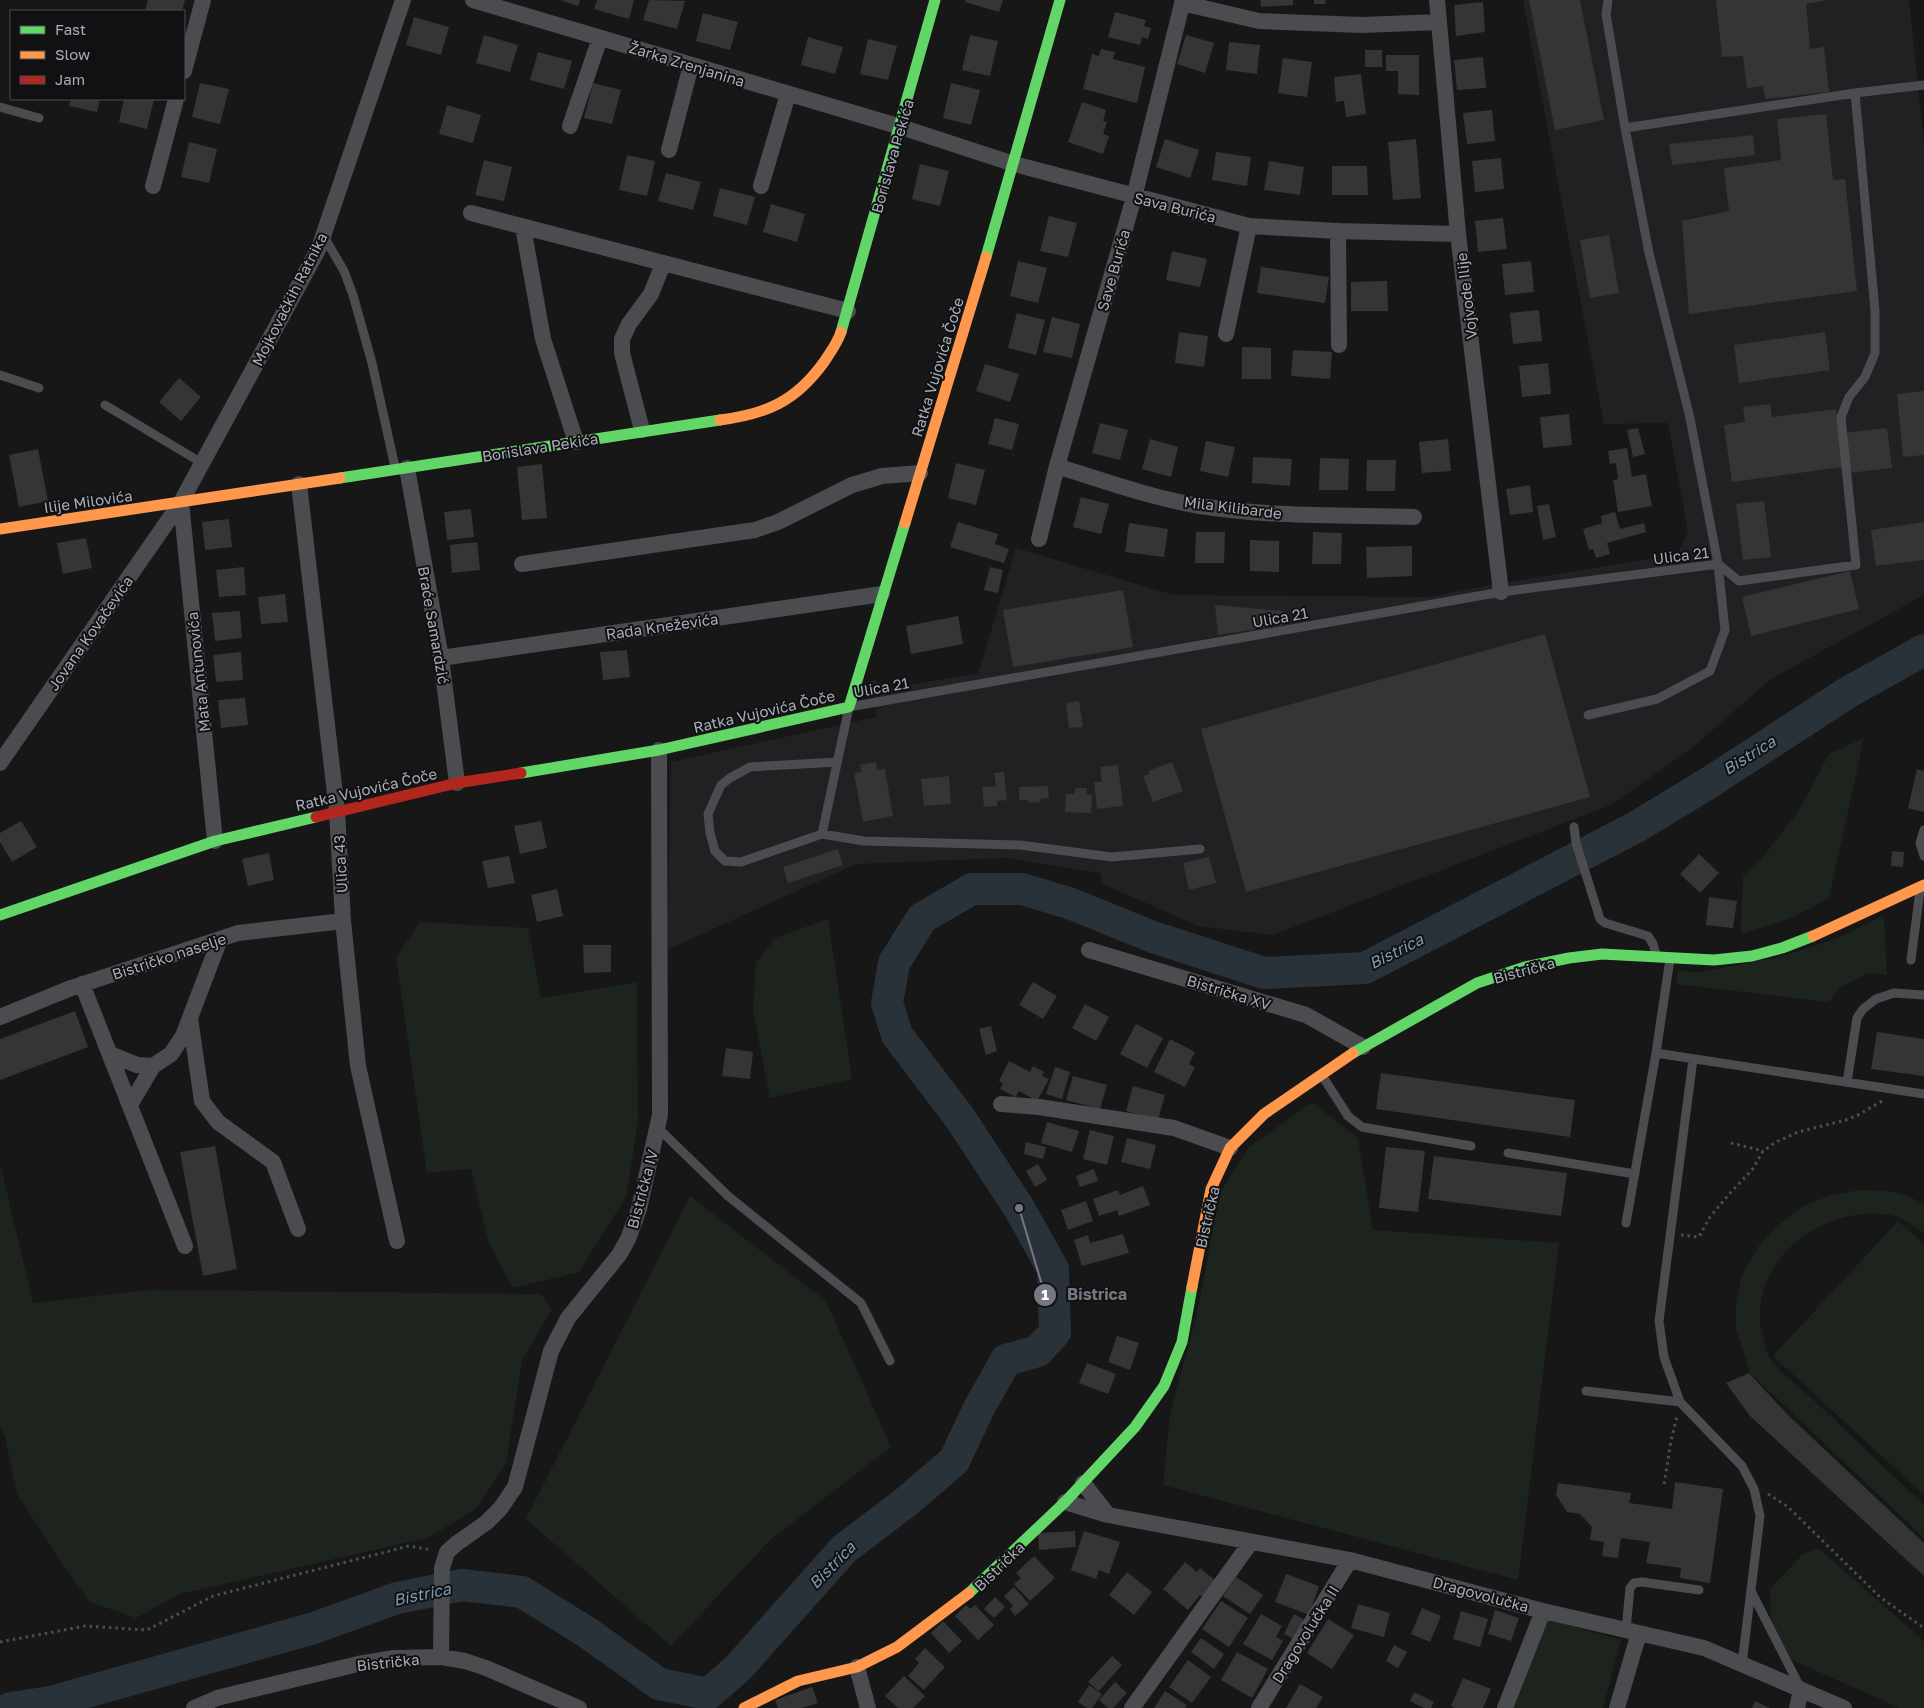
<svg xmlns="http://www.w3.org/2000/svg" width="1924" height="1708" font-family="'Golos Text',sans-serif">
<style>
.built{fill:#212123}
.green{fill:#1d241e}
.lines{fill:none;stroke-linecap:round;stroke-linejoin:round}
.river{stroke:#2a3239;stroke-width:32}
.building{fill:#353536}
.path{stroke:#4d4e52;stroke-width:3;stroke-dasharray:2.5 4;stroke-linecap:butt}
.lane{stroke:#4b4c50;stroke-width:9}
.street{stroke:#4b4c50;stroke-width:16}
.fast{stroke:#63d668;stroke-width:11}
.slow{stroke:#ff974d;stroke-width:11}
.jam{stroke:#b3261e;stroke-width:11}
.labels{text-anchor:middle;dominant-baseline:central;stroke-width:4;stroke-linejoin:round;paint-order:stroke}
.street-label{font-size:15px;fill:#a8adb8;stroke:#111113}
.water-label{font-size:16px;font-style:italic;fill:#7f9bb3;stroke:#111113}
.leader{fill:none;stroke:#757880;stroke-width:2}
.callout-dot{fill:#757880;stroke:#111113;stroke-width:2}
.mark-label{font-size:15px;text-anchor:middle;font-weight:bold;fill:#fff}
.callout-label{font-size:16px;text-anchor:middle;font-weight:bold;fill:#757880;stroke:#111113;stroke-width:4;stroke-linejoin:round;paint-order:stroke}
</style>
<rect width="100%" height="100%" fill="#171717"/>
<path class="built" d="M1523,0H1909L1924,141V595L1771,679L1692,748L1611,805L1273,935L1198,926L1103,884L1100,873L1007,858L856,864L667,950L671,762L876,717L872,679L891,688L978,673L1016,548L1174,595L1430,597L1496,584L1678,554L1688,532L1668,423L1604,424Z"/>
<path class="green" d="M1864,738L1829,898L1792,918L1741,934L1743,876L1763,857L1800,809L1829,754Z
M1884,915L1887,975L1868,973L1839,988L1829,1002L1676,984L1678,970L1697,973L1779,957L1836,939Z
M828,919L852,1079L770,1098L753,1010L756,963L775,938Z
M420,922L528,928L541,998L637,982L638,1122L626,1197L579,1272L513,1288L489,1243L471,1169L427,1173L396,957Z
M1312,1102L1358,1138L1373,1230L1559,1243L1518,1580L1163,1485L1170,1414L1196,1318L1220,1193L1248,1148Z
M0,1163L33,1303L148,1290L541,1294L552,1309L522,1361L506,1463L476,1509L427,1538L180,1594L136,1618L90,1602L63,1565L17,1494L5,1437L0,1426Z
M1860,1190C1884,1191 1903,1190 1924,1205V1234C1915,1227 1903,1217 1891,1215C1823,1203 1743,1263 1763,1337C1765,1344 1766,1352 1770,1358C1775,1368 1799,1387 1808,1395C1847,1432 1885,1468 1924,1505V1538L1750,1373L1736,1328V1304L1742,1275L1758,1247L1776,1227L1803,1206L1832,1195Z
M690,1196L826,1301L891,1447L770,1540L671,1646L526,1519Z
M1898,1221L1924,1244V1495L1773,1356Z
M1818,1548L1924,1641V1708H1900L1792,1660L1771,1622L1770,1589L1803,1554Z
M1547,1619L1621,1640L1603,1708H1514Z"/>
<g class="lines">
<path class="river" d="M10,1708L51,1702L314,1628L397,1598L462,1585L522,1592L588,1633L659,1684L708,1694L738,1668L844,1549L906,1502L954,1461L979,1408L1006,1360L1038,1351L1055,1332L1053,1269L1019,1208L960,1118L897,1035L887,1003L894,963L922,918L972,889H1022L1069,903L1153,937L1264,973L1365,968L1636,827L1707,784L1847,693L1924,650"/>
</g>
<path class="building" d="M148,0H185L182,11H145Z
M560,0H580L578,6Z
M597,0H634L629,19L594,9Z
M649,0L685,1L677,29L643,20Z
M966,0H1003L999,12L965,2Z
M1260,0H1293V5L1261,7Z
M1314,0H1325L1326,4H1314Z
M1529,0H1580L1604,120L1555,130Z
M1716,0H1828L1806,4L1810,49L1824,47L1829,92L1765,99L1763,86L1747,88L1743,56L1722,57Z
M1483,2L1485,32L1456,36L1454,5Z
M1115,12L1146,20L1144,26L1151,28L1148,39L1142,37L1140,45L1108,37Z
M703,13L738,22L730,50L696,41Z
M414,17L449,27L441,55L406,45Z
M484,35L518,45L510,72L476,63Z
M970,35L998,41L990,76L962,70Z
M1186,35L1214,43L1205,73L1177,64Z
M808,37L843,47L835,74L801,65Z
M868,39L897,46L888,80L860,74Z
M1229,42L1260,45L1257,74L1226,70Z
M1101,49L1115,52L1113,59L1145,67L1137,103L1083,89L1092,54L1099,56Z
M1365,50H1382V67H1365Z
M538,52L572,61L564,89L530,80Z
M1386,55H1419V95L1398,94V71H1386Z
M1483,57L1486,88L1457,90L1454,60Z
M1283,58L1312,62L1307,97L1278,93Z
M1361,74L1366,114L1346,117L1344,101L1336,102L1334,77Z
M200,83L229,89L220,124L192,117Z
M593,83L621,90L612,124L584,118Z
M951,83L980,90L971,125L943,118Z
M71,99H100L97,112L69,106Z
M124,99H154L147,129L119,122Z
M1082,102L1106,110L1103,121L1107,122L1103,134L1109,136L1103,154L1068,142Z
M447,105L481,115L473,143L439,134Z
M1492,110L1495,141L1467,144L1463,113Z
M1826,114L1833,180L1845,179L1857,291L1689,314L1682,221L1729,211L1724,168L1781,160L1777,119Z
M1753,135L1755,155L1672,165L1669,144Z
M1165,139L1199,150L1190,178L1156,167Z
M1416,139L1421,198L1393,200L1388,142Z
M189,142L217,149L209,183L181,177Z
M1216,152L1251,157L1247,186L1212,180Z
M627,155L655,161L647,196L619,190Z
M1501,158L1504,189L1475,192L1472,161Z
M484,160L512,167L504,201L475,195Z
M1269,161L1304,167L1300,195L1264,190Z
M920,164L949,171L940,206L912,199Z
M1332,166H1367L1368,195H1332Z
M666,173L701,182L693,210L658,201Z
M720,188L755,197L747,225L713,216Z
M771,204L805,214L797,242L763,232Z
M1049,216L1077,223L1068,257L1040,251Z
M1503,218L1507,249L1478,252L1475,221Z
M1609,235L1619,293L1590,298L1580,240Z
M1172,251L1207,259L1200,287L1166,280Z
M1018,261L1047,268L1038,303L1010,296Z
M1531,261L1534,292L1505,295L1502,264Z
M1261,267L1329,277L1325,303L1257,293Z
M1387,281L1388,311H1351V282Z
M1539,310L1542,341L1513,344L1510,313Z
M1017,313L1045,320L1036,355L1008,348Z
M1052,317L1080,324L1072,358L1043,352Z
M1179,332L1208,336L1204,367L1175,363Z
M1825,332L1830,370L1739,383L1734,345Z
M1242,347L1271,348V379H1242Z
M1293,350L1332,352L1330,379L1291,376Z
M1548,363L1551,394L1522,397L1519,366Z
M985,364L1019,374L1010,402L976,391Z
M179,378L201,397L181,421L159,402Z
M1924,391V455L1903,457L1897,394Z
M1770,404L1772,417L1836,409L1843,467L1732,482L1724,425L1745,422L1743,407Z
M1569,414L1572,445L1543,448L1540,417Z
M995,418L1019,424L1012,450L988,444Z
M1100,423L1128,430L1120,460L1092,453Z
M1638,428L1645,454L1633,457L1627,430Z
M1887,428L1892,468L1849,473L1844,433Z
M1150,439L1178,447L1171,477L1142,469Z
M1448,439L1451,471L1422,473L1419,442Z
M1206,441L1235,447L1228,477L1200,471Z
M1627,448L1632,477L1646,474L1652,506L1618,512L1613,480L1618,479L1616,463L1610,464L1608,451Z
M38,449L48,501L19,507L9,455Z
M1253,457L1292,459L1290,486L1252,483Z
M1320,458L1349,459L1348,490H1319Z
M1367,460H1396L1395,491H1366Z
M956,463L985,470L976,505L948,498Z
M542,464L547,518L522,520L517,467Z
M1530,485L1533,512L1510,515L1506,489Z
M1081,497L1109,504L1101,534L1073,527Z
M1764,501L1771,557L1743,560L1736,504Z
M1549,504L1556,537L1543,540L1537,506Z
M471,509L474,537L447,540L444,512Z
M1615,512L1620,529L1644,523L1646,532L1607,543L1610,554L1596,558L1593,549L1589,550L1583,529L1602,523L1601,516Z
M229,519L232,547L205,550L202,522Z
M958,522L998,534L995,544L1009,549L1004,563L950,547Z
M1924,522V560L1876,566L1871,530Z
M1129,523L1168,529L1164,557L1125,552Z
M1196,532H1225L1224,563H1195Z
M1313,532L1342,533L1341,564H1312Z
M86,538L92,568L63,574L57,543Z
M1250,540L1279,541V572L1250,571Z
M477,542L480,570L452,573L450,545Z
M1412,546V576L1367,578L1366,547Z
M244,567L246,595L219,597L216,570Z
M990,567L1003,570L998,593L984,590Z
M1850,571L1859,609L1751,636L1742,597Z
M1123,590L1133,647L1013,667L1003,610Z
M285,594L288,622L261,624L258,597Z
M1215,605L1284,611L1289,624L1218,635Z
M240,611L242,638L215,641L212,613Z
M958,616L963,644L911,654L906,626Z
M1545,634L1590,797L1246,892L1201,729Z
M627,650L630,677L603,680L600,652Z
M241,652L243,680L216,682L213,655Z
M245,698L248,725L221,728L218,700Z
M1079,701L1083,727L1069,728L1066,703Z
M876,762L877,770L885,769L893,816L863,822L854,773L861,772L860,765Z
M1172,762L1183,791L1153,802L1143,776L1150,774L1148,771Z
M1118,765L1123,806L1097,809L1094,782H1102L1100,767Z
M1917,769L1924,771V812L1908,808Z
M1004,772L1007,800L997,801V806L984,807L982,787L996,786L994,773Z
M949,776L951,804L924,806L921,779Z
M1048,786L1049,798L1040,799L1041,802L1029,803L1028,800H1019V787Z
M1075,788H1087L1086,794L1092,795L1091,813L1065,812L1066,794H1075Z
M21,821L37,847L12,862L0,842V833Z
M541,821L547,848L520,854L514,826Z
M838,849L843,865L788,883L783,867Z
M1892,851L1904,852L1903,867L1891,866Z
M269,853L274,880L248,886L242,859Z
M1699,854L1719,873L1700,893L1680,874Z
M509,856L515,883L488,888L482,861Z
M1209,857L1216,883L1189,890L1183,863Z
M557,889L563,916L537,922L531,895Z
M1709,897L1737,901L1733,928L1706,925Z
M583,945H611V972L584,973Z
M1033,982L1057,996L1043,1019L1019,1005Z
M1085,1004L1109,1017L1096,1041L1072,1028Z
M75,1011L88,1047L0,1080V1039Z
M1136,1024L1163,1038L1147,1068L1120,1054Z
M991,1026L997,1051L986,1055L979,1029Z
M1877,1032L1924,1039V1076L1871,1069Z
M1170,1039L1195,1052L1189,1064L1195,1067L1185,1087L1154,1072Z
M726,1048L753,1052L750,1079L722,1076Z
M1009,1061L1030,1072L1033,1066L1044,1072L1042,1076L1049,1079L1037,1101L1019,1091L1016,1097L1000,1089L1003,1083L999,1081Z
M1055,1067L1070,1072L1062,1099L1046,1094Z
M1381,1073L1575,1100L1570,1137L1376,1109Z
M1073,1076L1107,1085L1100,1109L1066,1100Z
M1133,1086L1165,1095L1158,1120L1126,1111Z
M1047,1122L1079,1131L1072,1152L1041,1143Z
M1090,1130L1114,1136L1107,1165L1083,1159Z
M1127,1138L1156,1145L1150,1169L1121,1162Z
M1026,1142L1046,1147L1043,1159L1024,1154Z
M215,1146L237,1269L203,1276L180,1152Z
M1386,1147L1425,1151L1418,1212L1379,1208Z
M1434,1156L1567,1173L1561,1216L1428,1199Z
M1038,1164L1047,1180L1035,1187L1026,1171Z
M1094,1169L1098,1181L1080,1187L1076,1176Z
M1143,1186L1150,1205L1119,1216L1117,1210L1099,1216L1093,1199L1118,1190L1120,1195Z
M1086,1201L1093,1221L1068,1230L1061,1210Z
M1123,1234L1129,1253L1082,1266L1074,1240L1088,1235L1090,1243Z
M1117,1336L1139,1343L1130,1370L1108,1362Z
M1087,1363L1116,1374L1108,1394L1079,1383Z
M1749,1373L1788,1415L1924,1543V1576L1750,1416L1726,1383Z
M1675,1482L1723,1489L1710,1583L1680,1578L1681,1568L1646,1563L1650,1542L1621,1538L1618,1558L1602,1556L1604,1542L1590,1540L1592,1527L1580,1514L1567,1512L1556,1495L1558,1483L1631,1493L1629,1503L1672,1509Z
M1075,1531L1076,1547L1039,1550L1038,1533Z
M1084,1531L1120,1542L1109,1574L1099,1570L1096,1579L1071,1570Z
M1034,1556L1055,1578L1030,1601L1014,1584L1021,1578L1016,1573Z
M1185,1562L1197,1572L1200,1568L1217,1582L1204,1598L1200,1595L1188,1610L1163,1589Z
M1127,1572L1152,1592L1134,1615L1109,1595Z
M1286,1574L1319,1586L1309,1615L1275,1602Z
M1236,1577L1263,1595L1250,1614L1223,1596Z
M1014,1587L1029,1604L1015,1616L1010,1609L1013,1606L1004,1596Z
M995,1597L1005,1607L994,1618L984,1609Z
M1221,1601L1248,1618L1229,1647L1202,1629Z
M1358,1604L1390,1613L1384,1637L1351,1628Z
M966,1605L970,1609L975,1605L994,1625L978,1640L955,1616Z
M1422,1608L1441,1616L1430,1642L1411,1634Z
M1495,1610L1519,1618L1511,1641L1488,1634Z
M1461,1611L1488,1619L1480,1647L1453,1639Z
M1261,1614L1282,1626L1276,1637L1283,1641L1272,1660L1243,1644Z
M1294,1614L1306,1621L1296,1640L1284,1634Z
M1328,1619L1354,1635L1332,1669L1307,1653Z
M943,1621L962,1641L949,1653L931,1633Z
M1201,1638L1224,1654L1214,1669L1191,1652Z
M1394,1645L1407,1652L1398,1668L1386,1661Z
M925,1648L945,1667L924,1690L908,1676L919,1663L915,1659Z
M1237,1652L1268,1669L1252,1698L1221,1680Z
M1112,1656L1122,1665L1099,1691L1088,1682Z
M1188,1660L1211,1677L1192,1703L1169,1687Z
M904,1676L925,1696L913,1708H898L885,1696Z
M1463,1678L1491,1689L1483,1708H1455L1451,1706Z
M1115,1682L1127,1693L1113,1708H1108L1099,1700Z
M1300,1684L1323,1697L1316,1708H1286Z
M1089,1685L1102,1694L1092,1708H1087L1078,1702Z
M812,1687L818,1703L802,1708H778L775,1700Z
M1165,1691L1187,1705L1185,1708H1154Z
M1414,1692L1434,1702L1431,1708H1424L1410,1701Z
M1755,1701L1770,1708H1752Z"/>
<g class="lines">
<path class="path" d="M1731,1143L1763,1151
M1681,1235L1699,1237L1710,1217L1730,1193L1752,1170L1763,1151L1776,1142L1798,1132L1846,1120L1858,1115L1882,1101
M1664,1484L1671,1441L1677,1416
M1768,1494L1787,1506L1881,1598L1924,1628
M0,1642L85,1626L147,1630L213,1596L409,1546L432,1550"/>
<path class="lane" d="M0,107L39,118
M1625,128L1855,93L1924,85
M323,235L344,271L353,295L372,363L395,467
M0,375L39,388
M105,405L202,463
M1718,564L1739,581L1856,565L1841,417L1849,397L1865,377L1875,353V310L1855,93
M1588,715L1657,699L1710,671L1725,630L1718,564L1690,418L1649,253L1625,128L1606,14L1608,0
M1574,827L1576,843L1600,919L1605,923L1648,936L1653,944L1657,957
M1924,830L1920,843L1924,856
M822,834L741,862L725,861L715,851L710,833L708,814L721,785L730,778L750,767L837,762
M1200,849L1112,857L1020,845L864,841L822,834L849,707L1501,592L1718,564
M1911,960L1920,890
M1656,1053L1924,1094
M1693,1059L1659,1321L1664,1357L1680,1402L1742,1466L1754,1489L1760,1516L1742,1664
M1323,1077L1348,1116L1362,1127L1471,1146
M1847,1082L1857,1018L1863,1009L1876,999L1894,993L1924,995
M658,1128L728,1196L861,1303L890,1361
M1508,1153L1635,1174
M1626,1223L1656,1053L1670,959
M1586,1391L1680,1402
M1751,1591L1801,1689
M1626,1630L1630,1588L1634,1583L1642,1582L1699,1590"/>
<path class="street" d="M473,0L901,127L1014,164L1249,226L1338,231L1458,234
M1437,0L1458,234L1501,592
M1182,3L1259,21L1362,25L1439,22
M184,71L203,0
M570,126L600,38
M669,150L691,65
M153,186L176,99
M761,186L788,94
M471,213L848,311
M523,227L543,339L576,442
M1338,231L1339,345
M1226,334L1249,226
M642,430L622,353V339L629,324L651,294L663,264
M1057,466C1104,481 1152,498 1200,506C1270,517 1343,515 1414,517
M407,468L441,658L457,783
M299,484L337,811L343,921L358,1066L397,1241
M181,502L215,841
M1039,539L1057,466L1134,197L1183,0
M522,564L755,530L778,522L852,485L882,476L920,473
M441,658L882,594
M0,763L181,502L319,248L403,0
M1089,950L1306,1015L1363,1047
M82,984L185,1246
M0,1017L71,988L238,933L343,921
M190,1018L202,1101L218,1122L273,1162L298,1229
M110,1054L137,1065L153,1066
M1001,1104L1039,1107L1174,1128L1230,1148
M130,1105L153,1066L171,1054L183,1036L220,939
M1083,1483L1108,1515
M1065,1502L1108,1515L1350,1560L1543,1611L1704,1648L1844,1708
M441,1657L442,1568L447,1552L456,1544L487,1522L500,1509L515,1487L551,1351L568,1318L619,1255L628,1239L639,1209L660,1115L659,750
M857,1667L868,1708
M194,1708L217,1698L358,1664L394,1658L441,1657L465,1661L486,1668L579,1708
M1132,1708L1251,1542
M1259,1708L1350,1560
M1505,1708L1543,1611
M1617,1708L1639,1633
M1797,1708L1801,1690"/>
<path class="fast" d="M986,257L1060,0
M841,332L935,0
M340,478L720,420
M521,773L659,750L849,707L905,523
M0,915L215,841L316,817
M1353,1053L1477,983L1525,967L1569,958L1602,954L1714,960L1752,956L1782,948L1813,936
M969,1593L1065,1502L1135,1427L1164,1386L1182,1342L1192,1287"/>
<path class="slow" d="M720,420C767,414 796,401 824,362C830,353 838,342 841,332
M905,523L986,257
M0,529L340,478
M1813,936L1924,885
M1192,1287L1211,1189L1230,1148L1264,1114L1353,1053
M744,1708L798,1681L857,1667L897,1647L969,1593"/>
<path class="jam" d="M316,817L457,783L521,773"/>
</g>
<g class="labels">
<g class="street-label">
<text transform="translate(687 64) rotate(17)">Žarka Zrenjanina</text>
<text transform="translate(892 156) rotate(-74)">Borislava Pekića</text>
<text transform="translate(1175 207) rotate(14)">Sava Burića</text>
<text transform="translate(1113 270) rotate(-74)">Save Burića</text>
<text transform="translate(1466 296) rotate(-97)">Vojvode Ilije</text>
<text transform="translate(289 299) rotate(-63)">Mojkovačkih Ratnika</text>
<text transform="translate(937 367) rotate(-73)">Ratka Vujovića Čoče</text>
<text transform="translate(540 447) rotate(-9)">Borislava Pekića</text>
<text transform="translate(88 501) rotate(-8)">Ilije Milovića</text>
<text transform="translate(1233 507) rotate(7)">Mila Kilibarde</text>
<text transform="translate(1681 555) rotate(-7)">Ulica 21</text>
<text transform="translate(1280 617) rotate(-10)">Ulica 21</text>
<text transform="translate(434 625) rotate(80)">Braće Samardzić</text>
<text transform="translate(662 626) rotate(-8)">Rada Kneževića</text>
<text transform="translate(90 633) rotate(-55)">Jovana Kovačevića</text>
<text transform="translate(198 672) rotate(-96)">Mata Antunovića</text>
<text transform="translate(881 687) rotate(-10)">Ulica 21</text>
<text transform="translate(764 711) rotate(-13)">Ratka Vujovića Čoče</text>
<text transform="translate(366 789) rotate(-13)">Ratka Vujovića Čoče</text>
<text transform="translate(340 864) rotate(-93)">Ulica 43</text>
<text transform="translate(169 956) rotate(-18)">Bistričko naselje</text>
<text transform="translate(1524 970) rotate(-15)">Bistrička</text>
<text transform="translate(1229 992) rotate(17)">Bistrička XV</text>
<text transform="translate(642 1189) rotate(-75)">Bistrička IV</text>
<text transform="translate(1207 1217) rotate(-77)">Bistrička</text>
<text transform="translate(999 1566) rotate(-44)">Bistrička</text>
<text transform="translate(1481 1594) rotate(15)">Dragovolučka</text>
<text transform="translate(1305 1634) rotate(-58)">Dragovolučka II</text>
<text transform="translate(388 1662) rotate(-6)">Bistrička</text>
</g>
<g class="water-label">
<text transform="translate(1749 755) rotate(-32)">Bistrica</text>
<text transform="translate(1396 951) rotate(-27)">Bistrica</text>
<text transform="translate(832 1565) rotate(-46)">Bistrica</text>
<text transform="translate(422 1594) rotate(-12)">Bistrica</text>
</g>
</g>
<path class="leader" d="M1019 1208L1045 1295"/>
<g class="callout-dot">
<circle cx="1019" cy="1208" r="5"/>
<circle cx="1045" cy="1295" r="12"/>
</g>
<g class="mark-label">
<text x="1045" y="1300">1</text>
</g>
<g class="callout-label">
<text x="1097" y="1300">Bistrica</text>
</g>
<rect x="10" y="10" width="175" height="90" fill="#111113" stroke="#4d4f55"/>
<rect x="20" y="26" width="25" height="8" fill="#63d668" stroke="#4d4f55"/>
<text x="55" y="35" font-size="15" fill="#a8adb8">Fast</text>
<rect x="20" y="51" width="25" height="8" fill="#ff974d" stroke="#4d4f55"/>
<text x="55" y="60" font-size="15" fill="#a8adb8">Slow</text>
<rect x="20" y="76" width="25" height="8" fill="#b3261e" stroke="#4d4f55"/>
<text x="55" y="85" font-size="15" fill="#a8adb8">Jam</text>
</svg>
